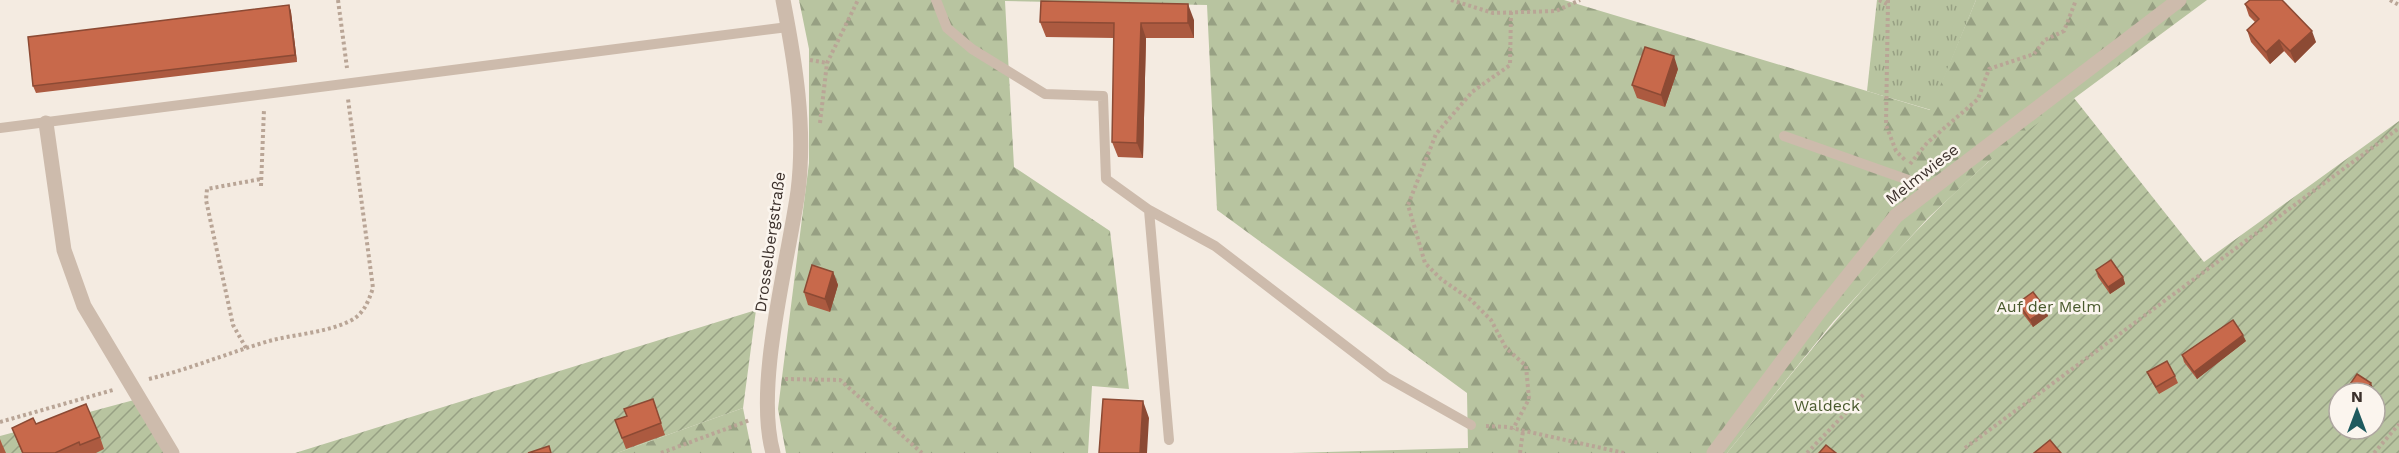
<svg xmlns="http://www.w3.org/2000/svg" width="2399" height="453" font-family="'Work Sans',sans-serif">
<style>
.grass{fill:url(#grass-tufts)}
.forest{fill:url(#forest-firs)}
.garden{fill:url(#garden-furrows);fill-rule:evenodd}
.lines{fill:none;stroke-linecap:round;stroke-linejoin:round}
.path{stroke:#b9a596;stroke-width:4;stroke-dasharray:3 3;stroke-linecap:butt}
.service{stroke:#cdbbac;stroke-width:10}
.minor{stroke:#cdbbac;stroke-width:15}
.wall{fill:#ac5a40}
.shaded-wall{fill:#8c4a34}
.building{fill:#c8694b;stroke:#8c4a34;stroke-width:1.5}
.labels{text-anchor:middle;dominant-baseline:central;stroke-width:5;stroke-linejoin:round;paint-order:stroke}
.street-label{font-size:16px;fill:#3b302b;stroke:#fbf5ee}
.park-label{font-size:16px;fill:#4a5a2e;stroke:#fbf5ee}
</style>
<defs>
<pattern id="grass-tufts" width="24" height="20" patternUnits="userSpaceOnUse" patternTransform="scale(1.5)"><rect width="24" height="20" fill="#b8c4a0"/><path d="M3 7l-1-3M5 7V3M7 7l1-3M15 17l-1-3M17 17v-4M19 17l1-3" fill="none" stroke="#97a083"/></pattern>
<pattern id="forest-firs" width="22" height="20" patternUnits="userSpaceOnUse" patternTransform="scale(1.5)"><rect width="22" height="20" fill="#b8c4a0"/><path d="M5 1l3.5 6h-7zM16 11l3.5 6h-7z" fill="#97a083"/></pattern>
<pattern id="garden-furrows" width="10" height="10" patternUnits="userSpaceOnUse" patternTransform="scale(1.5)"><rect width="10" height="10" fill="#b8c4a0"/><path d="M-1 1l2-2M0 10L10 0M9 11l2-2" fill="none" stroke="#97a083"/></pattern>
</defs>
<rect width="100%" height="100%" fill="#f4ebe1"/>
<path class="grass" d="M1877,0H1976L1931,110L1867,91Z"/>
<path class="forest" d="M799,0H1564L1930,110L1976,0H2207L1988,162L1928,218L1833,322L1727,453H1291L1468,448L1467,393L1217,210L1207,5L1005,1L1014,167L1110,231L1129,389L1092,386L1088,453H786L778,409L809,163V49Z
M743,408L752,453H617Z"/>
<path class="garden" d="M2074,98L2204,262L2399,121V453H1727C1809,353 1889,250 1986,164C2012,139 2045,119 2074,98ZM2339,393H2375V429H2339Z
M756,310L743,408L617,453H295Z
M134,400L165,453H0V436Z"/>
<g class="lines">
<path class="path" d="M338,0L347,68
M1451,0L1493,13L1556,11L1580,0
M1879,0L1887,4
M1888,0L1886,125L1896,151L1906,161
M2390,0L2399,5
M1511,12L1510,65L1472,92L1436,134L1408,205L1425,263L1441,279L1471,300L1491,320L1506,348L1526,366L1529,399L1513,429
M810,60L827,63
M820,123L827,63L858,0
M1910,164L1927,143L1978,99L1989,69L2034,54L2045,40L2064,31L2076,0
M261,186L264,109
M246,348L233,325L206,200L207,189L261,179
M149,379C190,369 228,353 269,341C295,334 325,333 350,321C364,314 368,302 373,288L348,99
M785,379L840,380L922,453
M0,422L113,390
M1486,426L1507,427L1624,453
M1965,448L2399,128
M661,453L750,420
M1520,453L1523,431
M1807,453L1864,394
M2374,453L2399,424"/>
<path class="service" d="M936,0L947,28L972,49L1045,94L1103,96L1106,179L1149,210L1169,440
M0,128L788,27
M1784,136L1931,188
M1149,210L1215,246L1386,377L1471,425"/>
<path class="minor" d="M46,123L64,250L84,306L172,453
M773,453C754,385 788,263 798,191C806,127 795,62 783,0
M1714,453L1819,312L1896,216L2179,0"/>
</g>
<path class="wall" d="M2245,4L2316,42L2295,63L2284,51L2270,64L2251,42L2247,30L2255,22L2249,16Z
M289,5L291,12L297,62L36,93L33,86Z
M1194,20V38H1146L1143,158L1118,157L1112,142L1114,38L1046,37L1040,22Z
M1678,69L1665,107L1637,98L1632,85Z
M2096,270L2123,277L2125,284L2110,294L2098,277Z
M833,272L838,285L830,312L808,305L804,292Z
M2018,303L2046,309L2048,316L2033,327L2020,310Z
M2246,341L2197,379L2184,362L2182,355Z
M2147,372L2175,376L2178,383L2159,394L2150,379Z
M653,399L665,435L626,449L615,420L627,416Z
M36,424L100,437L104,449L96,453H22L12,428Z
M0,439L2,444L6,453H0Z"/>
<path class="shaded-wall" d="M1188,4L1194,20V38L1188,23Z
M289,5L291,12L297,62L295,55Z
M1141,23L1146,38L1143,158L1137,143Z
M2312,31L2316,42L2295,63L2290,51Z
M2279,40L2284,51L2270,64L2266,52Z
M1674,56L1678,69L1665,107L1661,95Z
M833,272L838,285L830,312L825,299Z
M2123,277L2125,284L2110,294L2108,287Z
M2046,309L2048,316L2033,327L2030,320Z
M2243,335L2246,341L2197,379L2194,372Z
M2371,383L2374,390L2371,393H2364Z
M1143,401L1149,418L1147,453H1140Z"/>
<path class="building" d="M2250,0H2282L2312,31L2290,51L2279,40L2266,52L2247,30L2259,19L2245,4Z
M1041,1L1188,4V23H1141L1137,143L1112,142L1114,23L1040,22Z
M289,5L295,55L33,86L28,37Z
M1645,47L1674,56L1661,95L1632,85Z
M2111,260L2123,277L2108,287L2096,270Z
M812,265L833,272L825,299L804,292Z
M2033,292L2046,309L2030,320L2018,303Z
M2233,320L2243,335L2194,372L2182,355Z
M2167,361L2175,376L2156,387L2147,372Z
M2357,374L2371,383L2364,393H2351L2346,390Z
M653,399L661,423L622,438L615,420L627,416L624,409Z
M1103,399L1143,401L1140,453H1099Z
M86,404L100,437L80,445L79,442L55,453H23L12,428L33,418L36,424Z
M2050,440L2061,453H2034Z
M1826,445L1836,453H1819Z
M549,446L551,453H528Z"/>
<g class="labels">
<g class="street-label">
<text transform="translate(1922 174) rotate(-38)">Melmwiese</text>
<text transform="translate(770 242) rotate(-82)">Drosselbergstraße</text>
</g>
<g class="park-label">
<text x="2049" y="306">Auf der Melm</text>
<text x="1827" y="405">Waldeck</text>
</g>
</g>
<g transform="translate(2357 411)"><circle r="28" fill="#fbf5ee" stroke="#aea6a0" stroke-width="1.5"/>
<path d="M0-4.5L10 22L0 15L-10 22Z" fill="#1f5a5e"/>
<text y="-9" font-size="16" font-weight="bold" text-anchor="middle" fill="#3b302b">N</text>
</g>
</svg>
